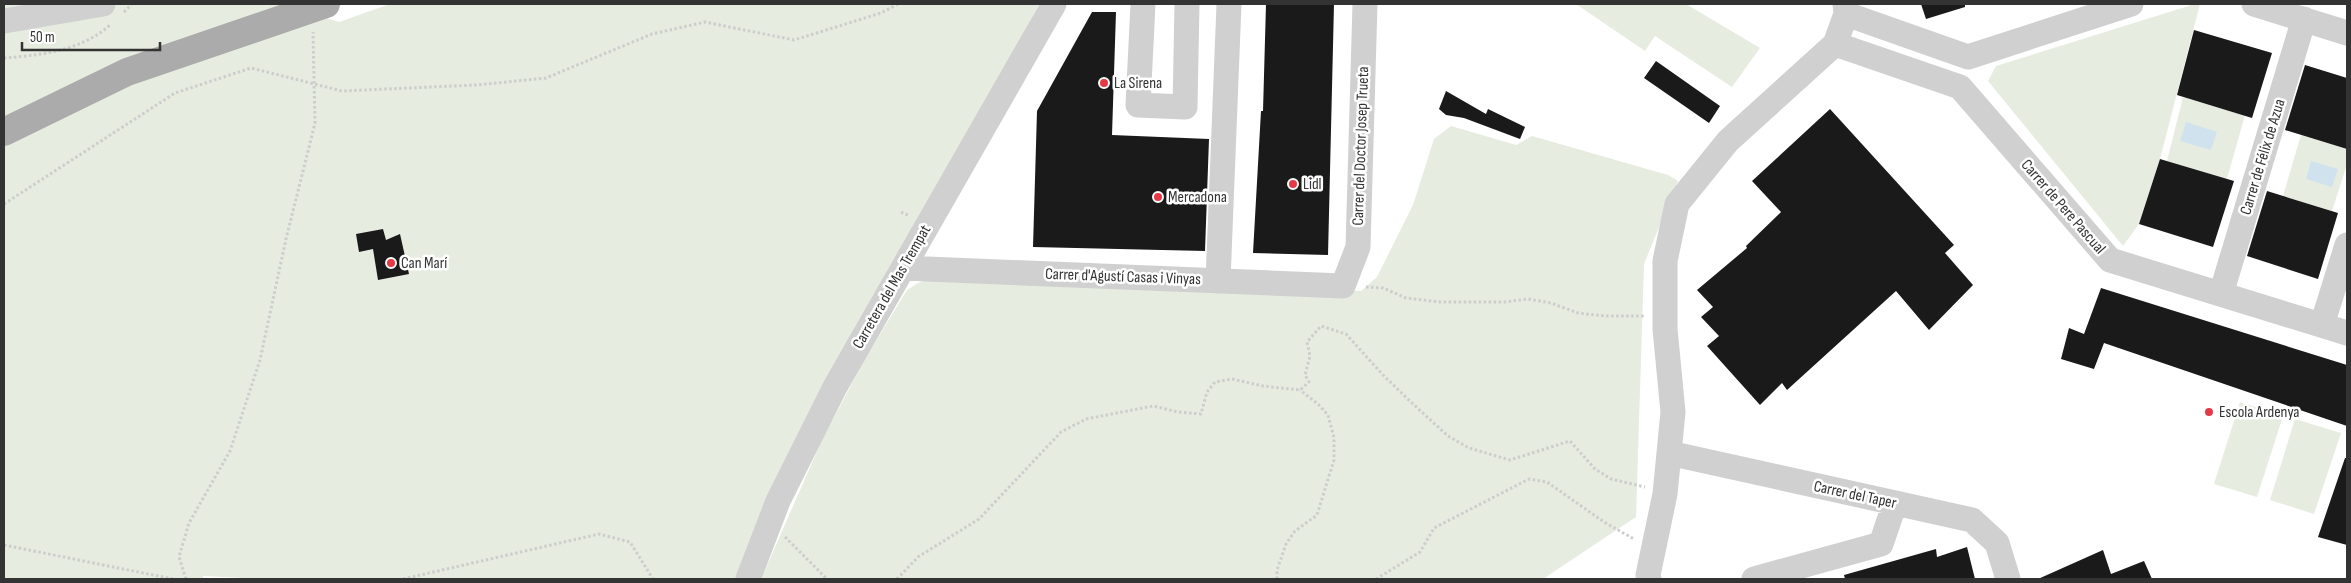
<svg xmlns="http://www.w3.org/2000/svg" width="2351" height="583" font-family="'Sofia Sans Condensed',sans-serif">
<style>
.green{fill:#e6ecdf}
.water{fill:#cfe2ee}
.building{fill:#1a1a1a}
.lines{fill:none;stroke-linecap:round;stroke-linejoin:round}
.path{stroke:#cdcdcd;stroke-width:3;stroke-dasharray:2.5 2.5;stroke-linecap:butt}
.minor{stroke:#d0d0d0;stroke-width:25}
.major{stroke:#ababab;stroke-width:28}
.poi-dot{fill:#e63946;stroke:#fff;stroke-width:2}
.labels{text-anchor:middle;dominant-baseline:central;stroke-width:5;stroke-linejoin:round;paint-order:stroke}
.poi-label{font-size:16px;fill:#333;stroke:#fff;text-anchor:start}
.street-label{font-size:16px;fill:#333;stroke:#fff}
</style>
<rect width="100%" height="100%" fill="#fff"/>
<path class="green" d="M4,4H283L339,22L390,4H1039L988,99L740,579H267L203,576V579H4Z
M1576,4H1686L1760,48L1732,87L1655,36L1645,51Z
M2195,4H2200L2160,159L2139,224L2123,246L1988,81L1996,66Z
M2183,97L2245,115L2227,179L2167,161Z
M1451,126L1516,145L1532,136L1668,175L1678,181L1644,264L1636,517L1543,579H761L822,440L865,359L907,290L918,283L929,279L1361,291L1377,277L1413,205L1434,139Z
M2301,135L2347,149V164L2332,211L2283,196Z
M2240,402L2283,416L2257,497L2214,484Z
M2295,419L2341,433L2314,514L2270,500Z"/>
<path class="water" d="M2186,122L2217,132L2211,150L2180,141Z
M2311,161L2338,169L2332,187L2306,179Z"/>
<path class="building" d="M1266,4H1334L1328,255L1253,253L1261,111H1263Z
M1921,4H1965V7L1926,19Z
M1092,12H1116L1112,135L1209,139L1205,251L1033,247L1037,111Z
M2194,30L2272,53L2252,118L2177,95Z
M1656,61L1720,106L1709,123L1644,78Z
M2305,65L2347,78V149L2285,130Z
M1446,91L1486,114L1488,109L1525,127L1520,139L1464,118L1446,115L1439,109Z
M1830,109L1954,245L1945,253L1973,285L1929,330L1896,291L1787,390L1782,383L1760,405L1707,346L1719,336L1701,317L1713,307L1697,290L1747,248L1746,246L1781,212L1752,181Z
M2160,159L2234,181L2213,247L2139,224Z
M2267,191L2338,213L2318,279L2247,256Z
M383,229L386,240L400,234L409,274L378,280L373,249L359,252L356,234Z
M2101,288L2347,365V426L2104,343L2094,369L2061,359L2069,328L2084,334Z
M2345,458H2347V545L2318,537Z
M1967,547L1975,579H1845L1844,575L1936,549L1937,557Z
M2103,550L2111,574L2144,561L2152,579H2038Z"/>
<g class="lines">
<path class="path" d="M124,12L132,4
M4,58C41,55 81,51 110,25
M4,204L175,93L251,68L342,91L476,85L546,78L652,34L705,22L794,40L881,13L898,4
M901,212L910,216
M1366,287L1383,288L1406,298L1440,302H1505L1528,299L1551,303L1578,313L1605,316H1644
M785,537L827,579
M4,545L173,579
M186,579L179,557L189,523L230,451L260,360L286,239L315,123L313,32
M403,579L599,534L630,542L653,579
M897,579L918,557L979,519L1061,432L1086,419L1153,406L1178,412L1201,414L1207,392L1215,382L1232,379L1263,386L1300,390L1309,382L1305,375L1310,356L1307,342L1321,326L1346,334L1383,375L1413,404L1448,436L1469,448L1510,460L1570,441L1595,469L1611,479L1645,487
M1277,579V570L1286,544L1295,531L1317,515L1334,460V438L1328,415L1318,404L1300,390
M1376,579L1420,552L1434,528L1529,479L1547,482L1604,522L1634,539"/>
<path class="minor" d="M1143,4L1138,105L1185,107L1187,4
M2254,4L2347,33
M1846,14L1968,57L2131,4
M4,21L103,4
M1835,44L1960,87L2110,260L2347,333
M903,268L1343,286L1358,247L1365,4
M1218,281L1229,4
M2221,294L2304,19
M2322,325L2347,245
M1669,453L1972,520L1997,543L2008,579
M748,579L778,501L835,387L1054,4
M1649,579L1648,575L1665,494L1673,412L1665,329V261L1677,204L1728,141L1835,44L1846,14L1845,4
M1754,579L1881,544L1895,503"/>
<path class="major" d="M4,132L127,72L326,4"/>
</g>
<g class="poi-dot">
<circle cx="1104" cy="83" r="5"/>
<circle cx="1293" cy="184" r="5"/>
<circle cx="1158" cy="197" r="5"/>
<circle cx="391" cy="263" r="5"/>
<circle cx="2209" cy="412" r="5"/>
</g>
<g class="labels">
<g class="poi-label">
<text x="1114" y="83">La Sirena</text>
<text x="1303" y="184">Lidl</text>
<text x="1168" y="197">Mercadona</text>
<text x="401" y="263">Can Marí</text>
<text x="2219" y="412">Escola Ardenya</text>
</g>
<g class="street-label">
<text transform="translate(1361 146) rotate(-88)">Carrer del Doctor Josep Trueta</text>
<text transform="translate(2263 157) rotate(-73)">Carrer de Félix de Azua</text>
<text transform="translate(2063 207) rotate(49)">Carrer de Pere Pascual</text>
<text transform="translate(1123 277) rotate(2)">Carrer d'Agustí Casas i Vinyas</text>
<text transform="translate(892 287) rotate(-60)">Carretera del Mas Trempat</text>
<text transform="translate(1855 495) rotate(12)">Carrer del Taper</text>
</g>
</g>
<rect width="2351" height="583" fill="none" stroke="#333333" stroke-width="10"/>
<path d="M22 42v8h138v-8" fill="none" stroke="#333333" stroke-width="2.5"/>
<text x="30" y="42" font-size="15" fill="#333333" stroke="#ffffff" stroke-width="4" paint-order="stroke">50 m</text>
</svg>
